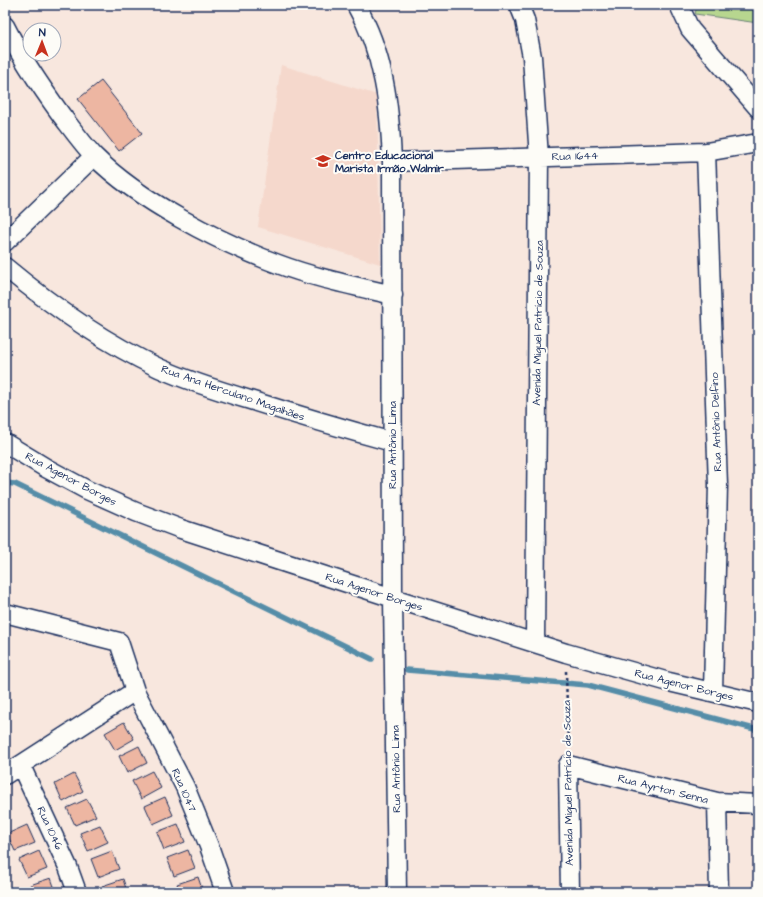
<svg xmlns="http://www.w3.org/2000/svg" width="763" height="897" font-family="'Architects Daughter',sans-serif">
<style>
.built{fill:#f5d8cc}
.green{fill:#b7d68f;stroke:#698276}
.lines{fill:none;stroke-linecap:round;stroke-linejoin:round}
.stream{stroke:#558da8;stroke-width:5.5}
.building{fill:#edb6a2;stroke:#1b2f5e}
.street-casing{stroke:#1b2f5e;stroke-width:21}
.path{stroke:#1b2f5e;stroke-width:2.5;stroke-dasharray:3 3;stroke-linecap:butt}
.street{stroke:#fdfcf7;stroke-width:18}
.labels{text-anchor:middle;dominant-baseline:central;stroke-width:4;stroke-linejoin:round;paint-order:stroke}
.poi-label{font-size:11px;font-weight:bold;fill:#1b2f5e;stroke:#fdfcf7;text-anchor:start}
.street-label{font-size:11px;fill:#1b2f5e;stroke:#fdfcf7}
</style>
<rect width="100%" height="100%" fill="#f8e7de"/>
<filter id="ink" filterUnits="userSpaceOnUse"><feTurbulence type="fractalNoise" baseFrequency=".025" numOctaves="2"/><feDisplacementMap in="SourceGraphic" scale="8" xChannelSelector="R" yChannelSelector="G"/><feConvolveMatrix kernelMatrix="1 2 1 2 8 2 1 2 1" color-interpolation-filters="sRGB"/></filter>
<g filter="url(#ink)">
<path class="built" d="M281,65L377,95L380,264L258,227Z"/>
<path class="green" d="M697,5H758V23L695,14Z"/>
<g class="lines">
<path class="stream" d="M5,483L15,484L372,659
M407,670L588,685L758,730"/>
</g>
<path class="building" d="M101,81L142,133L119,151L78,99Z
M124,722L134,739L115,750L105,733Z
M139,746L147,763L127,773L119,756Z
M152,771L161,788L141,799L132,781Z
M74,774L83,791L63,802L55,784Z
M165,797L173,815L153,824L145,806Z
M87,799L96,816L75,825L67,808Z
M178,824L185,842L164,850L157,832Z
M27,825L35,843L15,851L7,834Z
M100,825L108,842L88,851L80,833Z
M188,850L195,868L174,876L167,858Z
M39,851L47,869L27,877L19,860Z
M112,851L119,869L98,877L91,859Z
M198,877L203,892H180L177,884Z
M51,878L56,892H32L30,885Z
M123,879L127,892H104L102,886Z"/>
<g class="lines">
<g class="street-casing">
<path id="street" d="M356,5C384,53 390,107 392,162L393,598L397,892
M519,5L525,20L532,57L539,157L535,643
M679,5L690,29L758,108
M5,26C21,58 41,87 62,116C72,129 82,143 94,156C139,201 219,242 278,264C315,278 355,286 393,295
M706,152L718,485L713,692
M392,162L706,152L758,143
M5,242L94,156
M5,267C52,306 103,342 159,368C188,381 220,391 250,400C297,415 345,429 392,442
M5,443L46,468L87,490L136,512L181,529L393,598L566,653L669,682L758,703
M5,613L119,642L135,691L185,787L209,846L225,892
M21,766L68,867L77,892
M5,775L135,691
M717,802L719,892
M570,892L568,765L717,802L758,804"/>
</g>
<path class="path" d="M566,671L568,748"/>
<use href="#street" class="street"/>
</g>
</g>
<defs>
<g id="school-bare" transform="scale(1.2)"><path d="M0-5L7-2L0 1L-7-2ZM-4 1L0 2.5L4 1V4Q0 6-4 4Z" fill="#c8321e" stroke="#fdfcf7" stroke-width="2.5" paint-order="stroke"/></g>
</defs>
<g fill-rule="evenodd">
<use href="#school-bare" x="323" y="161"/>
</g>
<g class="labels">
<g class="poi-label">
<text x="335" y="155">Centro Educacional<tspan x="335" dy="13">Marista Irmão Walmir</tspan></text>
</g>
<g class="street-label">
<text transform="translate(575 156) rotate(-2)">Rua 1644</text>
<text transform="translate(538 323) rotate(-89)">Avenida Miguel Patrício de Souza</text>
<text transform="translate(233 393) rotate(19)">Rua Ana Herculano Magalhães</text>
<text transform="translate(716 422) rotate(-92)">Rua Antônio Delfino</text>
<text transform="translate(392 445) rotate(-90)">Rua Antônio Lima</text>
<text transform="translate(71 479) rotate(28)">Rua Agenor Borges</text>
<text transform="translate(374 592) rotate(18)">Rua Agenor Borges</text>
<text transform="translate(684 685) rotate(14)">Rua Agenor Borges</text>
<text transform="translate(396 769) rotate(-91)">Rua Antônio Lima</text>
<text transform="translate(568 783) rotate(-91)">Avenida Miguel Patrício de Souza</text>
<text transform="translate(663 789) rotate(14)">Rua Ayrton Senna</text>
<text transform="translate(184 790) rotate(66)">Rua 1047</text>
<text transform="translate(50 828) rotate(65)">Rua 1046</text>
</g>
</g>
<rect width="763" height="897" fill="none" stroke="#fdfcf7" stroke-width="20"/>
<rect x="10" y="10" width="743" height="877" fill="none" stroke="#1b2f5e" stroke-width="1.5" filter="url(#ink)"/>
<g transform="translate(42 42) rotate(1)"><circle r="19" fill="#fdfcf7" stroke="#a3aaba"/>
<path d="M0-3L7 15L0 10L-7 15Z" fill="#c8321e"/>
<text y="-6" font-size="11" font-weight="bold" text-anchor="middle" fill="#1b2f5e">N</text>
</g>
</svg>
